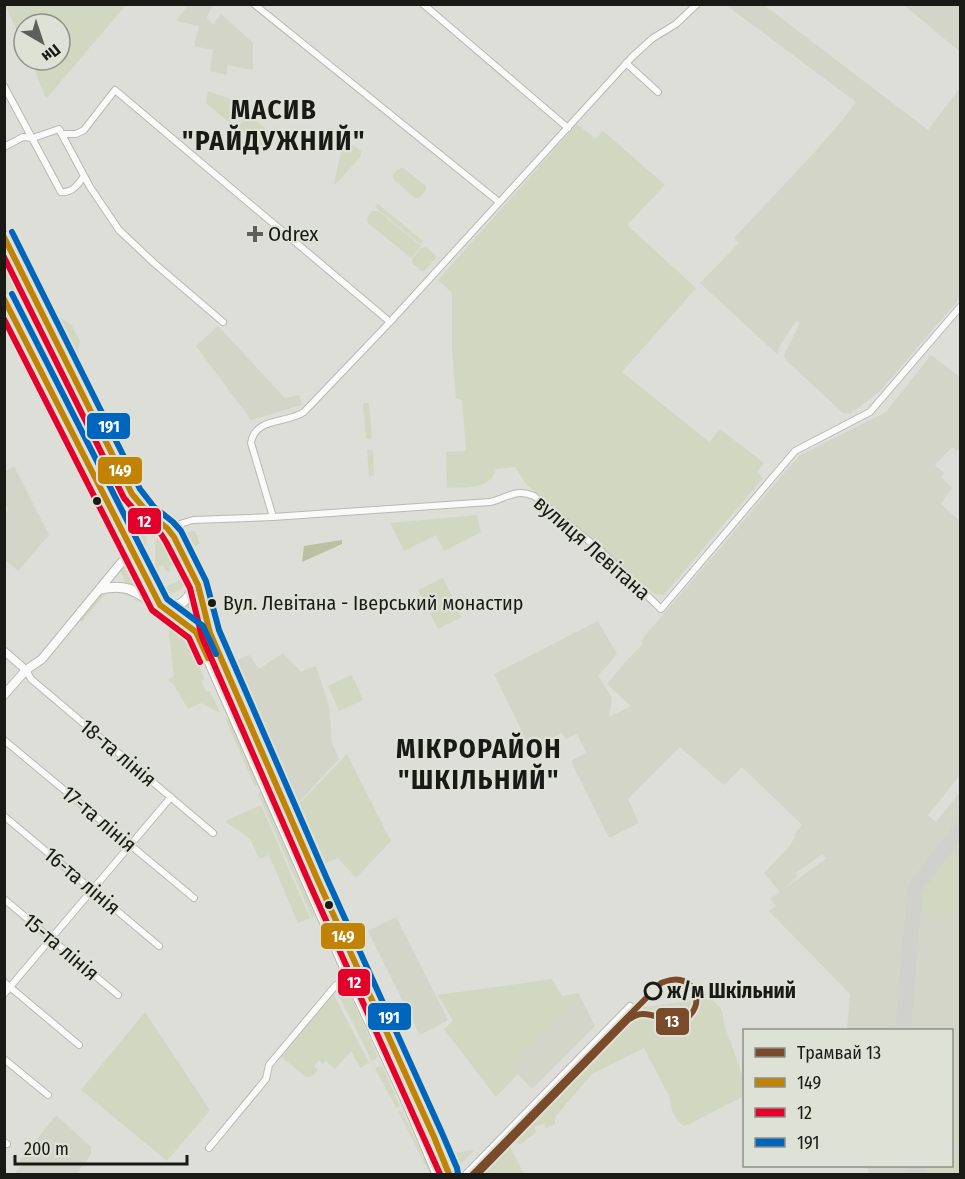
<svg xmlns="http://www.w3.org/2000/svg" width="965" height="1179" font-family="'Fira Sans Condensed',sans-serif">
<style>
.built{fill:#d2d5c8;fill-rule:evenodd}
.green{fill:#d2d7c1}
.forest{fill:#bac0a0}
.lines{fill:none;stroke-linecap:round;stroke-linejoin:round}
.taxiway{stroke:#d0d0cc;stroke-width:15}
.minor-casing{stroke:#b8b9b5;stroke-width:8}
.tertiary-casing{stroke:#b8b9b5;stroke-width:9}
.secondary-casing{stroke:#b8b9b5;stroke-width:10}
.primary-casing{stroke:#b8b9b5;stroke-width:11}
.minor{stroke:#fafaf9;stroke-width:6}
.tertiary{stroke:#fafaf9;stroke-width:7}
.secondary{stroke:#fafaf9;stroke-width:8}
.primary{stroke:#fafaf9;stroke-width:9}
.bus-1-casing{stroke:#dee1d5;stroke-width:10}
.bus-2-casing{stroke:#dee1d5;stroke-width:10}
.bus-3-casing{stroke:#dee1d5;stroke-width:10}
.bus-1{stroke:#c08306;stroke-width:6}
.bus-2{stroke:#e4002b;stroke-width:6}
.bus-3{stroke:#0065bd;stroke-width:6}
.tram-1-casing{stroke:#dee1d5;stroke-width:10}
.tram-1{stroke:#7a4b2a;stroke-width:6}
.poi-dot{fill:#5e5f5a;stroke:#dee1d5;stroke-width:2}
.bus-dot{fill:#191a16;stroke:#dee1d5;stroke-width:2}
.stop-dot{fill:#dee1d5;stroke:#191a16;stroke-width:3}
.labels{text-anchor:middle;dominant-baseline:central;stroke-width:4.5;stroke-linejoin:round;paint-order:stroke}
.bus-label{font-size:20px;fill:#191a16;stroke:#dee1d5;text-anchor:start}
.poi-label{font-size:21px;fill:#191a16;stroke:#dee1d5;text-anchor:start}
.street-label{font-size:21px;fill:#191a16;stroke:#dee1d5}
.stop-label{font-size:21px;font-weight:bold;fill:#191a16;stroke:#dee1d5;text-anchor:start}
.district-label{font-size:27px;font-weight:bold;letter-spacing:1.5px;fill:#191a16;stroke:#dee1d5}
.line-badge{stroke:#dee1d5;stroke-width:2}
.badge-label{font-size:16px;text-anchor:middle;font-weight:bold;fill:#fff}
</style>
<rect width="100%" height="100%" fill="#ddded8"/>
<path class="built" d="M188,5H209L212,7L206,18L213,24L221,14L253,43V70L227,65V75L210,71L213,50L194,46L199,26L176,21Z
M726,5H764L928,130L960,88V298L880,391L850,414L843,413L786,360L784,355L800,323L796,321L779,347L777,354L700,283L739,243L734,238L812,155L840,123L856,102Z
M904,5H960V52Z
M218,326L285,398L299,395L302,405L251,420L196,346Z
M931,355L960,377V447L958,451L952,447L935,465L944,473L941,477L952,488L941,504L960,521V775L928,815L936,822L960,792V1174H870L866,1166H952V1030H847L850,994L769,911L776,906L770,899L780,892L764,873L790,846L793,840L795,837L794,835L802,825L742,767L724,785L680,747L628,799L639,823L609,838L571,761L586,753L577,734L566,739L562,733L530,748L494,674L598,621L617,654L598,676L612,698L609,717L631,706L607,684L629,658L642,645L643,638L799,456L886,412ZM822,854L827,858L784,889L798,876L796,873Z
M14,466L49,535L18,571L4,559L5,514L8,510L5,503V472Z
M283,653L301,672L316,666L329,706L332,743L339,759L296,805L235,661L249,655L259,669Z
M396,917L448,1020L420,1035L368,931Z
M581,998L595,1026L532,1089L510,1066Z
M56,1115L91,1147V1154L87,1160L76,1174H14L22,1165L19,1162Z"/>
<path class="green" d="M5,4H126V5L46,99L31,60H60V24H24V47Z
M208,91L231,99L229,108L240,111L230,123L206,103Z
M248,114L272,134L262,146L238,127Z
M577,124L596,139L603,131L665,185L627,225L696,288L622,372L709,442L720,429L764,463L757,472L763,478L664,595L654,594L526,484L515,467L496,469C491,490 465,487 447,488L446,452L466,451L462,400L456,399L452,349V293L438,280Z
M344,138L361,151V156L336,184L334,183Z
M403,168L426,186V190L419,198H415L394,180L393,175L398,169Z
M378,204L423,241L420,244L375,207Z
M372,211H378L421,246L411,258L368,223L367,218Z
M4,247L86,410L88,420L125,494L124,520L123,521L120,520L5,290Z
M426,247L435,255L436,258L424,271H421L412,263V259L421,248Z
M50,312L71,324L80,341L76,360Z
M363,403H369L372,438L366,439Z
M367,449L373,451L374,475L369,477Z
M477,515L481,532L444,551L436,535L404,551L390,523Z
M138,526L146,533L147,566L132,538V531Z
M195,531L200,544L190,548L183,542L179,533Z
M161,535C170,540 174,554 178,563L175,568L173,565L169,567L170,571L167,572L163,565L159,567L158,576L155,570V543L156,540Z
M131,558L149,595L125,582L120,570Z
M184,576L188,583C181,590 172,595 162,596L159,589L181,580Z
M443,578L462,617L438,629L418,590Z
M120,589L144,601L139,602C128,595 120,591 106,593L82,622L80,620L103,592Z
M194,595L201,625L197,627L174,609C184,607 189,604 194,595Z
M168,626L188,642L205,679L201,681L206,692L210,691L220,713L201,703L188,709L174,685L168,680L174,676Z
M204,631L312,880V881L202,632Z
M352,675L363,700L339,711L328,686Z
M229,719L258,784L255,787L226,720Z
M347,754L391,841L356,878L338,858L326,863L299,804Z
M261,792L315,916L312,917L258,793Z
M261,805L310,918L298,923L269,855L259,859L250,839L225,821Z
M947,855L958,858L960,863V912L945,911V914L922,912L918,909L920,892L923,886Z
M328,919H329L440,1166Z
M552,979L562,996L578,993L581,998L510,1066L518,1074L496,1097L444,1029L453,1021L438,995Z
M340,986L345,987L348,990L378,1057L372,1061L336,990Z
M333,993L369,1063L360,1068L351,1051L335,1069L326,1061L323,1064L319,1060L314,1066L318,1070L311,1077H306L280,1056Z
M702,999L713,1000L722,1010L724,1024L744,1080V1096L685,1126C676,1123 669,1107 670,1098L644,1048L592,1074L555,1117V1124L546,1128L544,1124L534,1127L536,1132L521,1144L515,1143L512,1131L632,1009Z
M145,1012L210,1110L167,1161L81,1090Z
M382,1066L400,1106L396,1108L375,1068Z
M398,1111H402L431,1173L430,1174Z
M952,1117L960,1118V1139L952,1145Z
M502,1141L508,1142L524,1174H469Z
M474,1150L460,1165L453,1153Z
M960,1151V1174H927L929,1169L936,1166L941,1167L943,1166H952V1161L959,1157L957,1152Z"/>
<path class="forest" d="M342,540V544L302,562L304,546Z"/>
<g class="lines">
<path class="taxiway" d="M903,1030L915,889L918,884L960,830
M914,1166L919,1174"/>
<g class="minor-casing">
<path id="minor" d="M254,4L499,202
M423,4L568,128
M626,63L658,92
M4,86L61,192C71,194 79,184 84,176
M62,134H76L84,130L115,90L390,322
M4,147L23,137L33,138L59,129L90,187L119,230L154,263L223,322
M273,517L251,443C255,417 286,424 304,412L390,322L633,56L653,38L676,24L697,4
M167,528L193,520L273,517L490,502C507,498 516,488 534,496L601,551L661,609L795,451L870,412L960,307
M26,670L31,679L213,833
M4,740L194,898
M4,816L159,946
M4,899L118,995
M4,982L79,1045
M4,994L171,797
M4,1059L48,1095
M4,1142L7,1144
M209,1148L266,1079L269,1065L336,985L349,978
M466,1174L630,1006"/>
</g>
<g class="tertiary-casing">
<path id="tertiary" d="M4,651L26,670"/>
</g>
<g class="secondary-casing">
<path id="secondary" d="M4,695L26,670L42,659L125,558L127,541"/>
</g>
<g class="primary-casing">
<path id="primary" d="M4,236L132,494L148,513L167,528L174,537L198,585L210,633L319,883L434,1137L449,1172V1174
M4,298L160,605L196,632L349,978L408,1105L437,1174
M127,540C128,519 141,521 158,523
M101,589C110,587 119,586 129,589C139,593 148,600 158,604C178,612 192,599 195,580"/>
</g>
<use href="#minor" class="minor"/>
<use href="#tertiary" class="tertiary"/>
<use href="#secondary" class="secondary"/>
<use href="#primary" class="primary"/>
<g class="bus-1-casing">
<path id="bus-1" d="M4,237L132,494L148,513L167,528L174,537L198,585L210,633L319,883L434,1137L449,1174
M4,299L160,605L196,632L208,658"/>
</g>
<g class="bus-2-casing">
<path id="bus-2" d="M4,257L124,498L142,519L161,534L166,542L190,588L202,637L311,887L440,1174
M4,319L152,610L189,638L200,662"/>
</g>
<g class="bus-3-casing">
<path id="bus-3" d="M12,232L140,489L154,507L173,522L181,531L206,581L219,630L327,879L442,1133L457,1168L458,1174
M12,294L167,599L203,626L216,654"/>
</g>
<use href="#bus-1" class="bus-1"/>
<use href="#bus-2" class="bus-2"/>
<use href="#bus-3" class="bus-3"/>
<g class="tram-1-casing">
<path id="tram-1" d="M473,1174L661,983C667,981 673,978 680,980C698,984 702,1005 688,1017C673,1029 659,1013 642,1014C637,1014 633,1017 629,1019L478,1174"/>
</g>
<use href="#tram-1" class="tram-1"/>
</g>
<path class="poi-dot" d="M252 225h6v6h6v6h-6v6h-6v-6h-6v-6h6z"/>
<g class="bus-dot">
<circle cx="97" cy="501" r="5"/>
<circle cx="212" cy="603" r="5"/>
<circle cx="329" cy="905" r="5"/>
</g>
<circle class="stop-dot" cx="653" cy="991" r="8"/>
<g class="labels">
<g class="bus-label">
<text x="223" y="603">Вул. Левітана - Іверський монастир</text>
</g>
<g class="poi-label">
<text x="268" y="234">Odrex</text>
</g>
<g class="street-label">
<text transform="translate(592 548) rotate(41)">вулиця Левітана</text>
<text transform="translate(118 753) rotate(40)">18-та лінія</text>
<text transform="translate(99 819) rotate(40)">17-та лінія</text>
<text transform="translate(82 881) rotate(40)">16-та лінія</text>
<text transform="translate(61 947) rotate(40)">15-та лінія</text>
</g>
<g class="stop-label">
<text x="667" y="991">ж/м Шкільний</text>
</g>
<g class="district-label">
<text x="274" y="110">МАСИВ<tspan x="274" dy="31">"РАЙДУЖНИЙ"</tspan></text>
<text x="479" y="749">МІКРОРАЙОН<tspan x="479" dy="31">"ШКІЛЬНИЙ"</tspan></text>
</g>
</g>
<g class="line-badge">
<rect x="86" y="412" width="45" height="28" rx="6" fill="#0065bd"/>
<rect x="97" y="456" width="46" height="29" rx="6" fill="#c08306"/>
<rect x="127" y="507" width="35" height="28" rx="6" fill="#e4002b"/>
<rect x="320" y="922" width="46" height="28" rx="6" fill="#c08306"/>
<rect x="337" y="968" width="34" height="29" rx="6" fill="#e4002b"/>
<rect x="367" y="1002" width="45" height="29" rx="6" fill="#0065bd"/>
<rect x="655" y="1007" width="35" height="29" rx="6" fill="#7a4b2a"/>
</g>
<g class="badge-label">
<text x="109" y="432">191</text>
<text x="120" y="476">149</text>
<text x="144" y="527">12</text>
<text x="343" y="942">149</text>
<text x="354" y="988">12</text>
<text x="389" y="1023">191</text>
<text x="672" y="1027">13</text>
</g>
<rect width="965" height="1179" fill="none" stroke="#191a16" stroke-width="12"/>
<rect x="743" y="1029" width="210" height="138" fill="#dee1d5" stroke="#8f9189" stroke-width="1.5"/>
<rect x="755" y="1048" width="30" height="9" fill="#7a4b2a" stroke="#8f9189" stroke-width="1.5"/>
<text x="797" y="1059" font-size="18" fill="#191a16">Трамвай 13</text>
<rect x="755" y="1078" width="30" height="9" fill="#c08306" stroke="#8f9189" stroke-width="1.5"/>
<text x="797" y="1089" font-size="18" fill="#191a16">149</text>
<rect x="755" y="1108" width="30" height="9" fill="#e4002b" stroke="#8f9189" stroke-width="1.5"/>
<text x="797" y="1119" font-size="18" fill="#191a16">12</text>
<rect x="755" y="1138" width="30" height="9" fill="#0065bd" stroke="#8f9189" stroke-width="1.5"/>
<text x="797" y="1149" font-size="18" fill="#191a16">191</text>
<g transform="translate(42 42) rotate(141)"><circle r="28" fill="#dee1d5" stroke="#8f9189" stroke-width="1.5"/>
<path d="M0-4.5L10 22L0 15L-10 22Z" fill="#5e5f5a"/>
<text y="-9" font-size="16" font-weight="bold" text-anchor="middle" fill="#191a16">Пн</text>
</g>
<path d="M15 1155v9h172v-9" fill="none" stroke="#191a16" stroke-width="3"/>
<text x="24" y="1155" font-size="18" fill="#191a16" stroke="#dee1d5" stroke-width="4.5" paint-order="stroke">200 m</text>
</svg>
